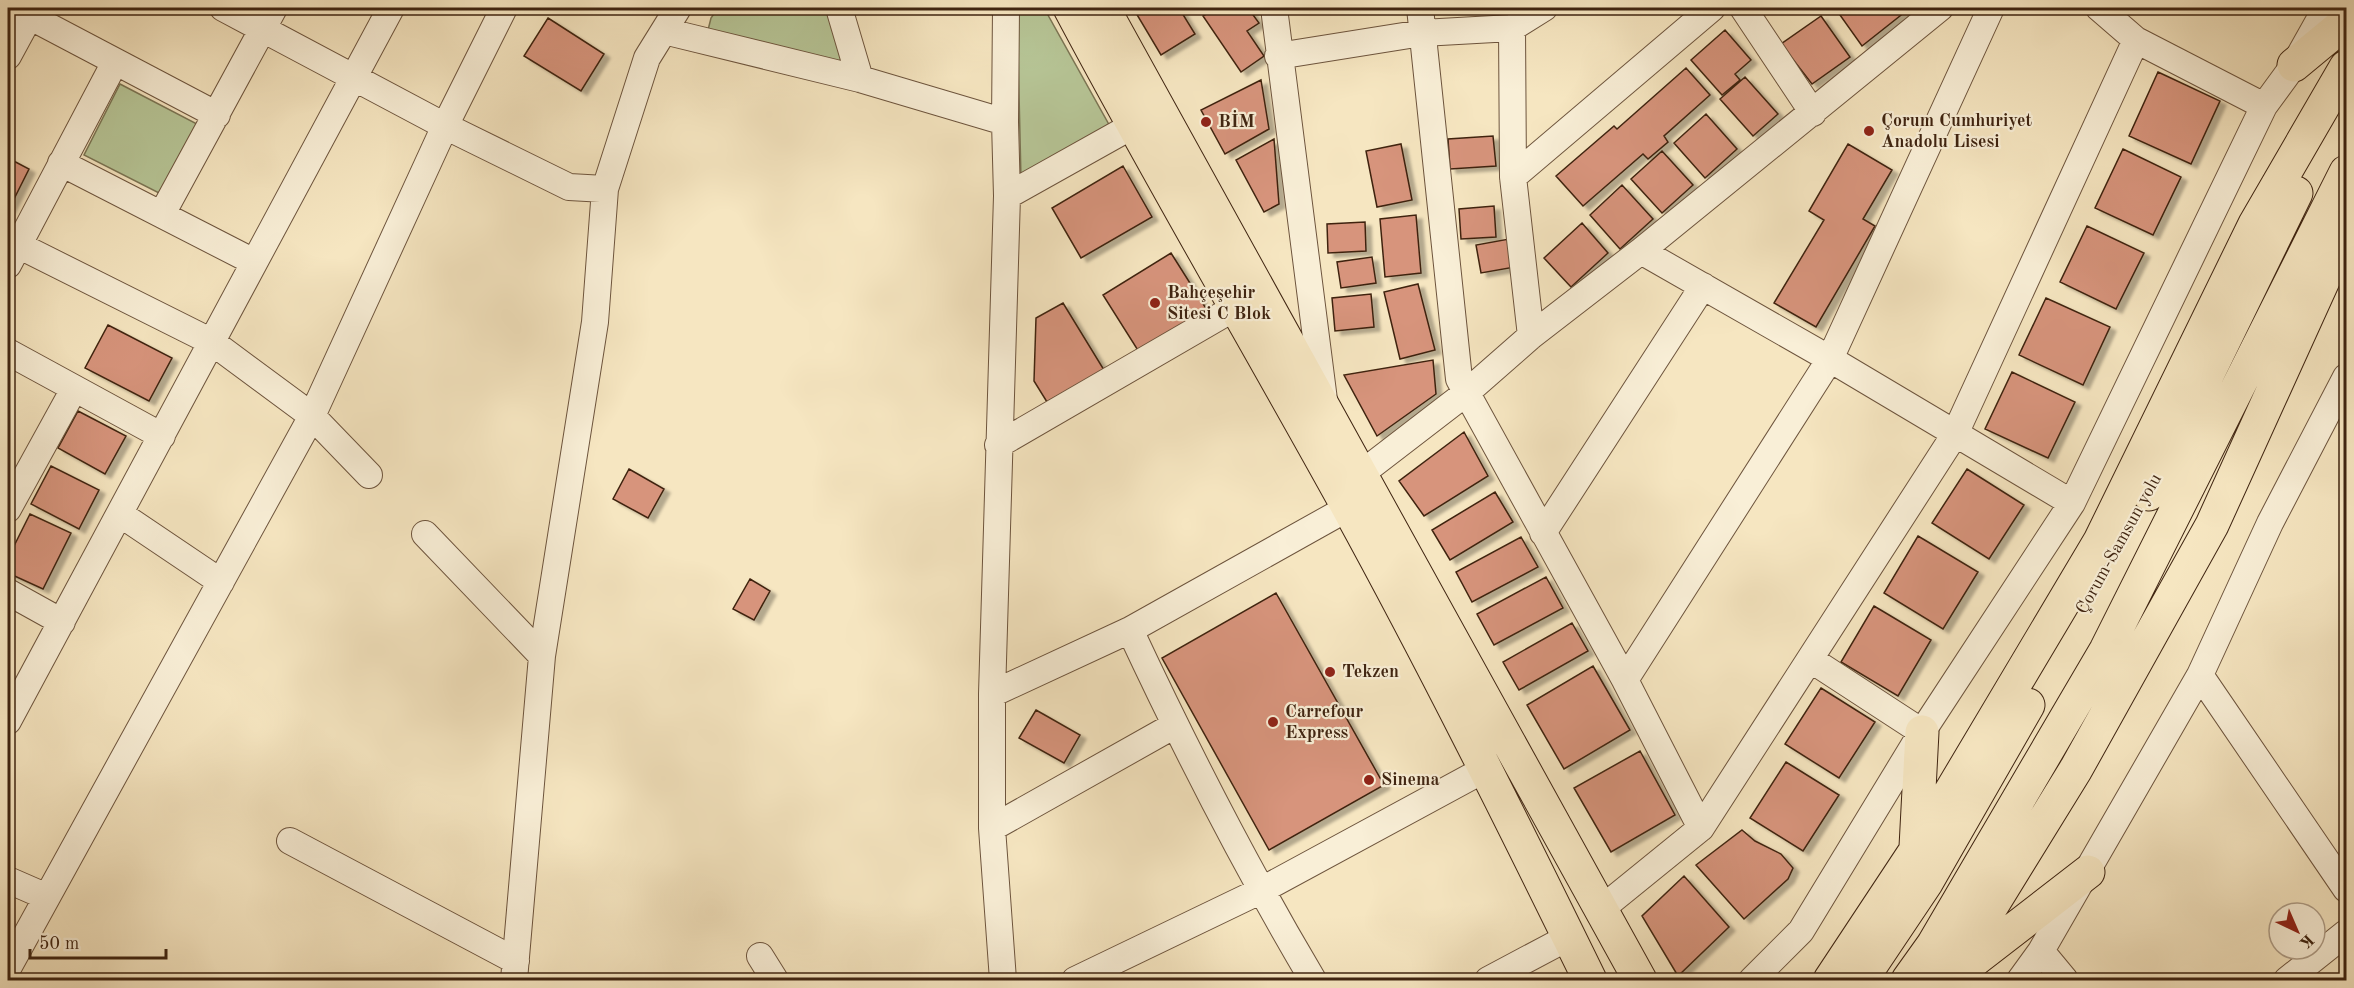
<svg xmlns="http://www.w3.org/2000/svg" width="2354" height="988" font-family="'Old Standard TT',serif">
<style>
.green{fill:#b7c697;stroke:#7b7554;stroke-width:1.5}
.building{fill:#d7947c;stroke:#3f2411;stroke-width:1.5;filter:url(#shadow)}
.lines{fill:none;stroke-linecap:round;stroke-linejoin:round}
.minor-casing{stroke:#6d543d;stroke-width:28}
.major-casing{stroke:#3f2411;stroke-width:35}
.highway-casing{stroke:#3f2411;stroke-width:35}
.minor{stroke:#f9efd7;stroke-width:26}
.major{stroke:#f6e6c1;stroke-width:33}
.highway{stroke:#f6e6c1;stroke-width:33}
.poi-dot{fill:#8f2418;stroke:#f9efd7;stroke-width:2}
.labels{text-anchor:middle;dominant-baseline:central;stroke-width:4.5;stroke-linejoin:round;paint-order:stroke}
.poi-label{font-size:18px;font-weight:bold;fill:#3f2411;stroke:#f9efd7;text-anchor:start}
.street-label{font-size:18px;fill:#3f2411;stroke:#f9efd7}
</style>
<defs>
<filter id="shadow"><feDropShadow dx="6" dy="4" stdDeviation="1.5" flood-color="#0004"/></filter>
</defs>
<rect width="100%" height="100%" fill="#f6e6c1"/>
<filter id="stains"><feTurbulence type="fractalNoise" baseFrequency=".00333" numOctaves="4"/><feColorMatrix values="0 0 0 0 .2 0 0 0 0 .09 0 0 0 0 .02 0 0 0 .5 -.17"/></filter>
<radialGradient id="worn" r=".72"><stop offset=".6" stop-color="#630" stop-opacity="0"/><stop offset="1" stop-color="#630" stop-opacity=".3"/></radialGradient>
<path class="green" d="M718,8H831L846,67L707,34L711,18Z
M1017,8H1044L1112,130L1021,179Z
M120,84L197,124L161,194L84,155Z"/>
<path class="building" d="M1133,8H1179L1195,34L1161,55Z
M1216,8H1248L1259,23L1247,31L1264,56L1241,72L1203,16Z
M1835,8H1910L1862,46Z
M1821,16L1850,57L1812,84L1781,44Z
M548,18L604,54L581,91L524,56Z
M1725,30L1751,60L1735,74L1740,80L1722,95L1691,60Z
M1686,68L1710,95L1664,136L1668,142L1648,159L1643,154L1583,206L1556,176L1614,126L1617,129Z
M2158,72L2220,101L2191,164L2129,136Z
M1745,77L1778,114L1753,136L1720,99Z
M1261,80L1269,129L1225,154L1201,110Z
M1706,114L1737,149L1705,178L1674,143Z
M1493,136L1496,166L1450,169L1448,139Z
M1274,139L1279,204L1264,212L1236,160Z
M1401,144L1412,200L1377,207L1366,151Z
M1848,144L1892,170L1863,219L1875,226L1816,327L1774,303L1824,220L1809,211Z
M2123,149L2181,177L2153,235L2095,208Z
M1662,151L1693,185L1662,213L1631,179Z
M8,158L29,169L8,211Z
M1123,166L1152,217L1081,258L1052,208Z
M1622,185L1653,219L1620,249L1590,215Z
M1494,206L1496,237L1461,239L1459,209Z
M1416,215L1421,273L1385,277L1380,219Z
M1365,222L1366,251L1328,253L1327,224Z
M1582,223L1608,253L1571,287L1544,258Z
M2087,226L2144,253L2116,309L2060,282Z
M1509,239L1515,267L1481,273L1476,245Z
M1171,253L1207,310L1139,352L1103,295Z
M1372,257L1376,283L1341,288L1337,262Z
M1418,284L1435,350L1400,359L1384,292Z
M1371,294L1374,327L1335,331L1332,298Z
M2046,298L2110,327L2083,385L2019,355Z
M1063,303L1104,370L1047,402L1034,381L1036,318Z
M108,325L172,358L149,401L85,368Z
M1433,360L1436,394L1377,436L1344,375Z
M2012,372L2075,402L2048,458L1985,429Z
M78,411L126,436L105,474L58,448Z
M1464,432L1488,476L1424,516L1399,481Z
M51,466L99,490L79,529L31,504Z
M629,469L664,489L648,518L613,499Z
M1967,469L2024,505L1989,559L1932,523Z
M1495,492L1513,522L1450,560L1432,530Z
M30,514L71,533L43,589L8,573V558Z
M1918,536L1978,572L1943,629L1884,593Z
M1521,537L1538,567L1472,602L1456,572Z
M1546,577L1563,608L1494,645L1477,614Z
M750,579L770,591L754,620L733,609Z
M1276,593L1384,785L1269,850L1162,658Z
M1874,606L1931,640L1898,696L1841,662Z
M1572,623L1588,651L1519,690L1503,662Z
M1593,666L1630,730L1564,769L1527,705Z
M1821,688L1875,722L1839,778L1785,744Z
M1036,710L1080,735L1064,763L1019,738Z
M1640,751L1675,815L1611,852L1574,788Z
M1786,762L1839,795L1803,851L1750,818Z
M1742,830L1755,841L1781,854L1793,868L1788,879L1744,919L1696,865Z
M1684,876L1729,927L1678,976L1642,916Z"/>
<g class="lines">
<g class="minor-casing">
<path id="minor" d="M223,8L445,126L569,187L605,189
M839,8L860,79
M1274,8L1324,400
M1420,8L1459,379L1625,680L1701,828
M1743,8L1813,113
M2099,8L2136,40L2264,106
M29,16L217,115
M1512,28L1513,177L1531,336
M664,31L860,79L1005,122
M8,56L34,8
M1278,56L1422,33L1512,28L1544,8
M61,163L254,262
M1513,177L1712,8
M1007,196L1132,126
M162,214L274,8
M8,240L212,342L312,416L369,475
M1641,251L1830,359L2072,503
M8,265L115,62
M8,352L162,436
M998,445L1236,307
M1362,473L1466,393L1531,336L1641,251L1940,8
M8,509L74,389
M120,514L221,582
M1543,533L1703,286
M425,534L542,656
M8,592L62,622
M1130,630C1186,750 1246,867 1313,980
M1810,659L1922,732
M2200,675L2346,889
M1625,680L1830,359L1991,8
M992,694L1130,630L1348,508
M8,721L391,8
M992,828L1175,725
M290,841L516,961
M8,880L47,897
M1600,910L1701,828L1955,434L2136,40
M2041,951L2065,980
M760,956L775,980
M8,968L312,416L445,126L504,8
M514,980L542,656L595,322L605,189L647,58L678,8
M1003,980L992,828V694L1007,196L1005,122L1006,8
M1075,980L1260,891L1487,768
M1488,980L1569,937
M1752,980L1801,931L1922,732L2072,503L2264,106L2294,65L2326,8
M2020,980L2041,951L2200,675L2270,523L2346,377
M2287,980L2346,933"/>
</g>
<g class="major-casing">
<path id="major" d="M1070,8C1159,176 1256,340 1348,507C1433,662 1512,821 1590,980
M1103,8L1640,980"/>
</g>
<g class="highway-casing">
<path id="highway" d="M2294,65L2346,22
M2149,494L2296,193
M1916,847L1922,732
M1964,968L2088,872
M1830,980L1916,850L2100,541L2255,224L2346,67
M1861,980L1926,883L2028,705
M1908,980L1933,945L2106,650L2346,172
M1946,980L2076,769L2212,525L2346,230"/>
</g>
<use href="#minor" class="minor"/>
<use href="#major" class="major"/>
<use href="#highway" class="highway"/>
</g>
<g class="poi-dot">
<circle cx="1206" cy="122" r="6"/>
<circle cx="1869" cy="131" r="6"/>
<circle cx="1155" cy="303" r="6"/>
<circle cx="1330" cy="672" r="6"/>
<circle cx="1273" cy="722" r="6"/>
<circle cx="1369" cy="780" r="6"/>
</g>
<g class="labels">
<g class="poi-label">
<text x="1881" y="121">Çorum Cumhuriyet<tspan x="1881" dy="21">Anadolu Lisesi</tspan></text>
<text x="1218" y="122">BİM</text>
<text x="1167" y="293">Bahçeşehir<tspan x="1167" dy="21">Sitesi C Blok</tspan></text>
<text x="1342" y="672">Tekzen</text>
<text x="1285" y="712">Carrefour<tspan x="1285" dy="21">Express</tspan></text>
<text x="1381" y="780">Sinema</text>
</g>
<g class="street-label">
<text transform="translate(2119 544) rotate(-61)">Çorum-Samsun yolu</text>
</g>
</g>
<rect width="2354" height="988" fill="none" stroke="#f6e6c1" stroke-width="30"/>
<rect x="9" y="9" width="2336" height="970" fill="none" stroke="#3f2411" stroke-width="3"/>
<rect x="15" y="15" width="2324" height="958" fill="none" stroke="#3f2411" stroke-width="1.5"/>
<g transform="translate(2297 931) rotate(136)"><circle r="28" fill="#f9efd7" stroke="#af9e88" stroke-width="1.5"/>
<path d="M0-4.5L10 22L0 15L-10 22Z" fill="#8f2418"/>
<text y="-9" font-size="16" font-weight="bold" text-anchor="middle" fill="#3f2411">K</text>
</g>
<path d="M30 949v9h136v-9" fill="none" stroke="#3f2411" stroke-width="3"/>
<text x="39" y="949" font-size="18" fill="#3f2411" stroke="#f9efd7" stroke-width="4.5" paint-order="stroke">50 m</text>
<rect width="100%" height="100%" filter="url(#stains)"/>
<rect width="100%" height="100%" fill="url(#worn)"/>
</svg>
